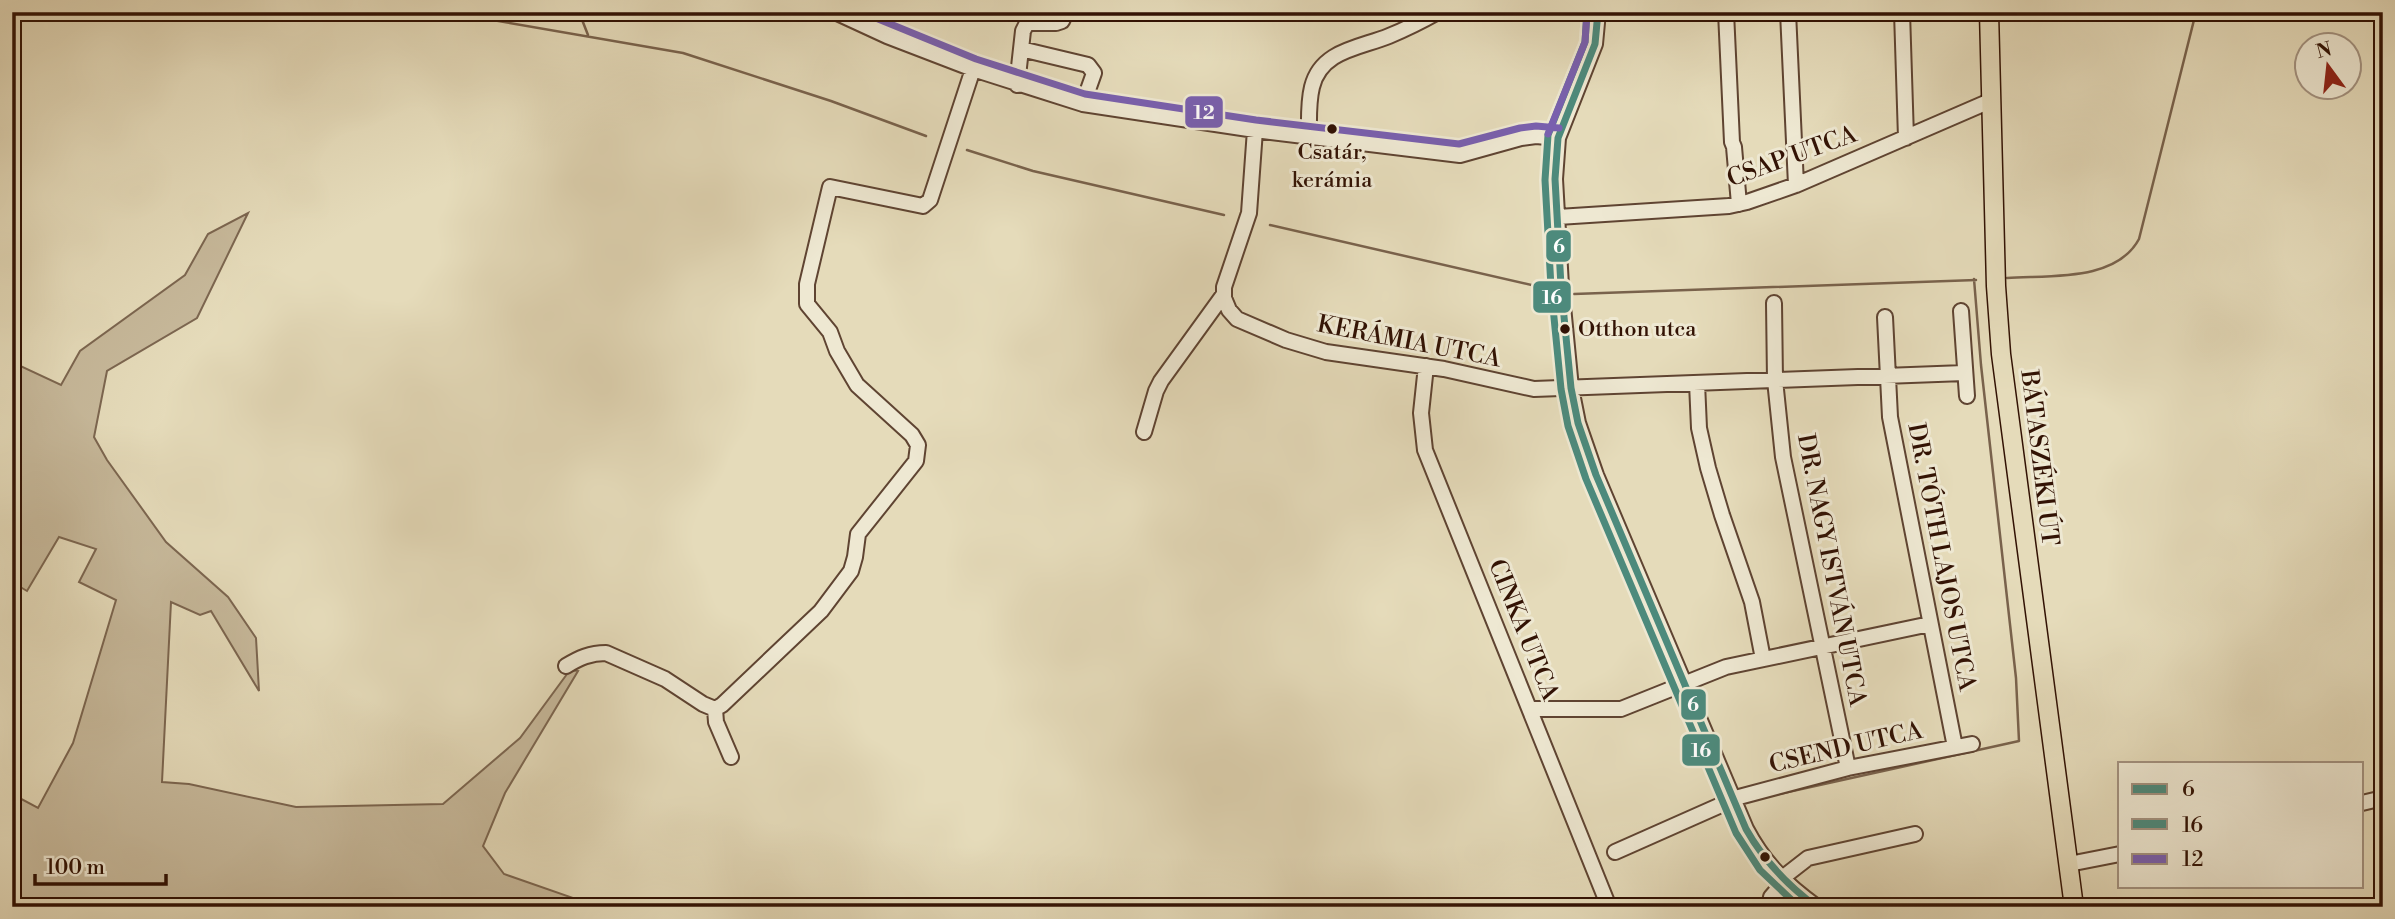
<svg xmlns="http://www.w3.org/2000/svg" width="2395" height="919" font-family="'Libre Bodoni',serif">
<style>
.green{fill:#c7b99b;stroke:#7c6650;stroke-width:2}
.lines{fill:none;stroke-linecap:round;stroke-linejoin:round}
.stream{stroke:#79624c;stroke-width:2.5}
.minor-casing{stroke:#5f4432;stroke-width:18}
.major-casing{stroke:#321204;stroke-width:21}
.minor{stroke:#eee8d2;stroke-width:14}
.major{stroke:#e5dbba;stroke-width:18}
.bus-1-casing{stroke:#eee8d2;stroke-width:12}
.bus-2-casing{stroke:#eee8d2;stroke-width:12}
.bus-3-casing{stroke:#eee8d2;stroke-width:12}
.bus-1{stroke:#4d8a7c;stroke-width:7}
.bus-2{stroke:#4d8a7c;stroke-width:7}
.bus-3{stroke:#7960ae;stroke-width:7}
.bus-dot{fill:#321204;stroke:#eee8d2;stroke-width:2.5}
.labels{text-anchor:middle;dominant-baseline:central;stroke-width:6;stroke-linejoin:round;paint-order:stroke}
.bus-label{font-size:22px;fill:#321204;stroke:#eee8d2}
.street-label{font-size:24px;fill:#321204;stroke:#eee8d2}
.line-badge{stroke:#eee8d2;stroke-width:2.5}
.badge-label{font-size:19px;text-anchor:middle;font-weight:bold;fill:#fff}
</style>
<rect width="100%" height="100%" fill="#e5dbba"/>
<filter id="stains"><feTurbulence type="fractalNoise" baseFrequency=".00286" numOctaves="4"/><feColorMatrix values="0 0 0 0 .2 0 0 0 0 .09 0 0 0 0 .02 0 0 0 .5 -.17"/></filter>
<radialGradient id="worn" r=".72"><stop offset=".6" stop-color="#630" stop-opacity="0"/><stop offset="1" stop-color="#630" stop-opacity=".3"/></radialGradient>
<path class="green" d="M248,213L197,318L107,371L94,437L107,460L166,542L228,597L256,638L259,691L211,611L200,615L171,602L162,782L189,784L296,807L443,804L520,738L570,670L578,671L505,793L483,846L504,874L576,899L582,907H12V794L38,808L73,743L116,600L79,582L96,549L59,537L27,591L12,582V362L61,385L80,351L185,275L208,234Z
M1789,892L1810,907H1775L1781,895Z"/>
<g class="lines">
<path class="stream" d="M446,12L683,53L831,101L926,136
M579,12L588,35
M967,150L1033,171L1224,215
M1270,225L1553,290
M2007,278C2049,275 2116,282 2139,239L2196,12
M1574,294L1976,280
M1779,794L2019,741L2016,678L1981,365L1974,279"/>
<g class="minor-casing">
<path id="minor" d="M835,12L887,36L973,69L1083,104L1255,130L1460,155L1521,138L1536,136L1558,138
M1598,12L1595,44L1558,138L1555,179L1561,286L1571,388L1578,423L1596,475L1746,829C1764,863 1786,885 1817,907
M1726,12L1732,142L1734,147L1739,204
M1788,12L1796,185
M1902,12L1906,138
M1021,49L1088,65L1094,73L1083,104
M1017,85L1023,31L1027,23H1056L1062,21L1066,12
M1255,130L1249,213L1224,287V298L1229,310L1237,319L1286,340L1326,352L1444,369L1534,389L1964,373
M1309,136C1309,121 1308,103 1312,87C1321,50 1360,48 1389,36C1406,29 1422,21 1438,12
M1558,217L1729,206L1747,202L1796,185L1990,101
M1774,303L1775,380L1783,457L1848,768
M1961,311L1967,396
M1885,317L1890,417L1955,747
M1426,366L1421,413L1425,450L1609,907
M1697,383L1699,428L1708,468L1722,515L1752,602L1763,659
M1144,432L1156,391L1161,381L1224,294
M566,666C579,658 590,653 606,653L665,679L703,704L715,709
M715,709L722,705L821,611L851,571L855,557L858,534L916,461L918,445L912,435L857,385L837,351L830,332L807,304V284L830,187L923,206L930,200L973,69
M715,709L716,722L731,757
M1530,709H1621L1726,667L1930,624
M2362,803L2383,798
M1615,852L1739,797L1848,768L1972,744
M2069,864L2120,854
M1781,879L1808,858L1915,834
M1769,907L1771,897L1784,882"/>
</g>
<g class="major-casing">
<path id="major" d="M1989,12L1996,286L2001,354L2074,907"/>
</g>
<use href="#minor" class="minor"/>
<use href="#major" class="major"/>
<g class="bus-1-casing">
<path id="bus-1" d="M1598,12L1595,44L1558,138L1555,179L1561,286L1571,388L1578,423L1596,475L1746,829C1764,861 1787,885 1817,907"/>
</g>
<g class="bus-2-casing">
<path id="bus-2" d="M1587,12L1585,42L1548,135L1545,180L1551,287L1561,389L1568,426L1586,479L1736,833L1760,870L1799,907"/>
</g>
<g class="bus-3-casing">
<path id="bus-3" d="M861,12L976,59L1085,94L1256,120L1459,144L1520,128L1536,126L1559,128
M1548,134L1585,42L1587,12"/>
</g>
<use href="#bus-1" class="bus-1"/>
<use href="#bus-2" class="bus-2"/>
<use href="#bus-3" class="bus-3"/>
</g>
<g class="bus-dot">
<circle cx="1332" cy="129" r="6"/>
<circle cx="1565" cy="329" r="6"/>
<circle cx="1765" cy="857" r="6"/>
</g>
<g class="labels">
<g class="bus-label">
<text x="1332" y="152">Csatár,<tspan x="1332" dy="28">kerámia</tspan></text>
<text x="1578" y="329" text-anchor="start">Otthon utca</text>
</g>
<g class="street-label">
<text transform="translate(1792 157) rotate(-20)">CSAP UTCA</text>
<text transform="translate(1409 342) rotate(11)">KERÁMIA UTCA</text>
<text transform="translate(2039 458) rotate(83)">BÁTASZÉKI ÚT</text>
<text transform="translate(1941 557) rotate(79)">DR. TÓTH LAJOS UTCA</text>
<text transform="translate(1831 570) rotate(79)">DR. NAGY ISTVÁN UTCA</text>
<text transform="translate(1523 630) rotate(68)">CINKA UTCA</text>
<text transform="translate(1846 748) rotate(-13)">CSEND UTCA</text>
</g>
</g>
<g class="line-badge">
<rect x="1184" y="95" width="40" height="34" rx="7" fill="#7960ae"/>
<rect x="1545" y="229" width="27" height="34" rx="7" fill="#4d8a7c"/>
<rect x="1532" y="280" width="40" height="34" rx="7" fill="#4d8a7c"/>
<rect x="1680" y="688" width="27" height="33" rx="7" fill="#4d8a7c"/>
<rect x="1681" y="733" width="40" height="34" rx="7" fill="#4d8a7c"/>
</g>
<g class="badge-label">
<text x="1204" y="119">12</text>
<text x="1559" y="253">6</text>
<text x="1552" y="304">16</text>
<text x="1693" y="711">6</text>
<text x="1701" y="757">16</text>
</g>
<rect width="2395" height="919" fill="none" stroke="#e5dbba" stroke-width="42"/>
<rect x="14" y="14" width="2367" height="891" fill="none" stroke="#321204" stroke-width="3.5"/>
<rect x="21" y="21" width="2353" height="877" fill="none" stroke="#321204" stroke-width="2"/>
<rect x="2118" y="762" width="245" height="126" fill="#eee8d2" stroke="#a39280" stroke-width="2"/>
<rect x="2132" y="784" width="35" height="10" fill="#4d8a7c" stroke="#a39280" stroke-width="2"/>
<text x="2182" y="796" font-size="21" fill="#321204">6</text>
<rect x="2132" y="819" width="35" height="10" fill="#4d8a7c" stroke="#a39280" stroke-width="2"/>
<text x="2182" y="832" font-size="21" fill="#321204">16</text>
<rect x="2132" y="854" width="35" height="10" fill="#7960ae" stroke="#a39280" stroke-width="2"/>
<text x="2182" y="866" font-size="21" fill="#321204">12</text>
<g transform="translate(2328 66) rotate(345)"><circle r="33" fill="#eee8d2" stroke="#a39280" stroke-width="2"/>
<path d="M0-5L12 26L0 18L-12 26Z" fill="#8f2418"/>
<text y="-10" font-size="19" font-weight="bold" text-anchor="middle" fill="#321204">N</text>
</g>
<path d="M35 874v10h131v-10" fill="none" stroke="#321204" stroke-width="3.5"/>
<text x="46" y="874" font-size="21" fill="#321204" stroke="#eee8d2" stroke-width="5" paint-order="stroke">100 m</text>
<rect width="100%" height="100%" filter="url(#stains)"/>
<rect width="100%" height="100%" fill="url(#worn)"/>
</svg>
